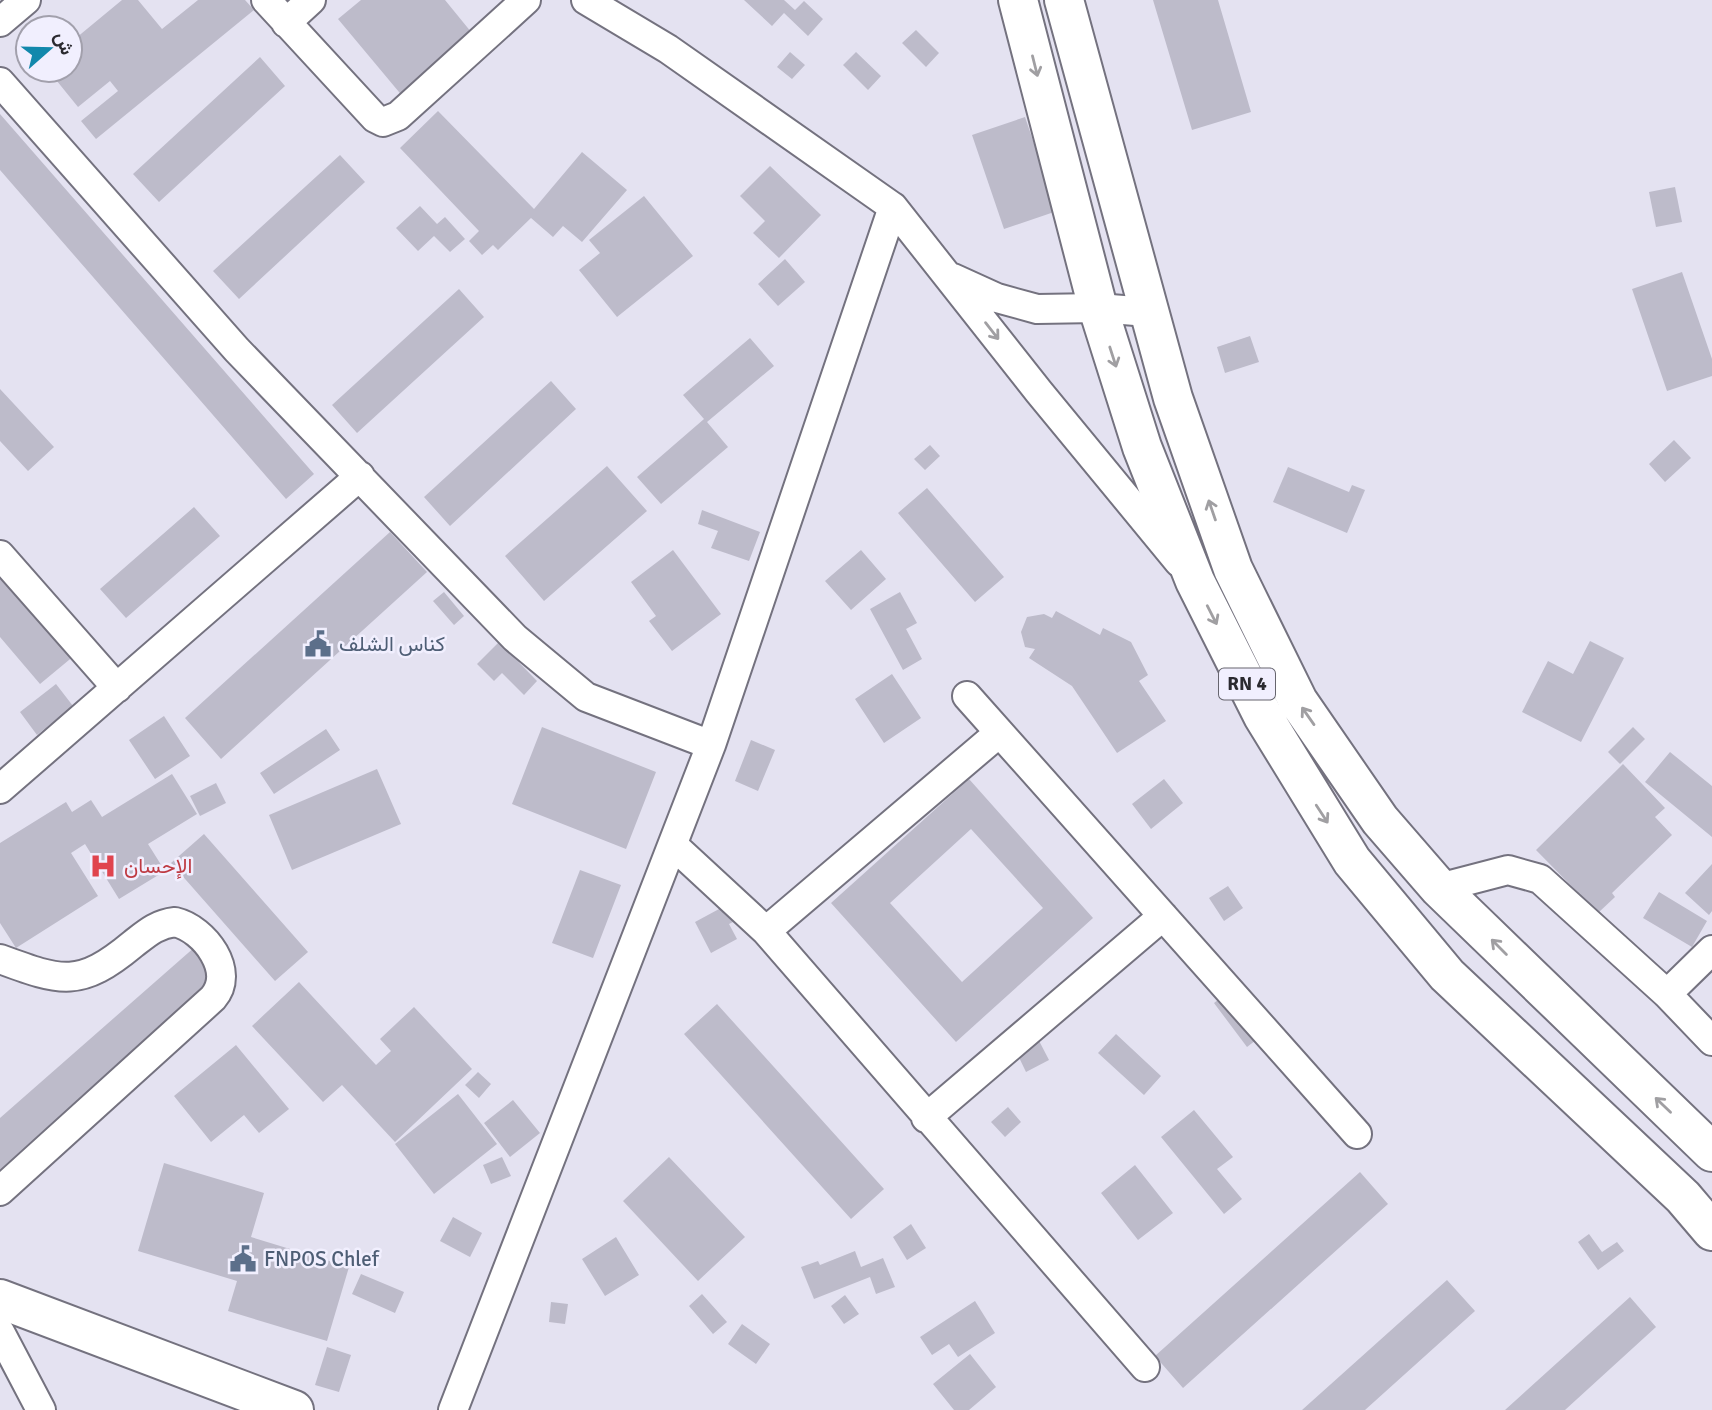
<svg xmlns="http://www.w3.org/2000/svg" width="1712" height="1410" font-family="Signika,Vazirmatn,sans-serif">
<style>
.building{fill:#bdbbca;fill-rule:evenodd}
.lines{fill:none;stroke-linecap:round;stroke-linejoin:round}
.minor-casing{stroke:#74727f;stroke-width:32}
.secondary-casing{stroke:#74727f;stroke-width:42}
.trunk-casing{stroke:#74727f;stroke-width:42}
.minor{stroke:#fff;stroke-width:28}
.secondary{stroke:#fff;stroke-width:38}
.trunk{stroke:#fff;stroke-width:38}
.oneway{stroke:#a09fa2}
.labels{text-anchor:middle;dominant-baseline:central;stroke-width:5;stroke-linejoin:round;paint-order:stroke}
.shield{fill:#f1effe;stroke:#66656e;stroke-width:2}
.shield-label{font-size:19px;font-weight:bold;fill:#2b2a30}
.service-label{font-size:21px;fill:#4e5e75;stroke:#f1effe;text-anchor:start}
.health-label{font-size:21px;fill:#be3a42;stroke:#f1effe;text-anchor:start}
</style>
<rect width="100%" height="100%" fill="#e4e2f1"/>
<path class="building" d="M122,0H138L162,29L198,0H245L254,10L96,139L81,121L118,91L110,81L78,107L48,70H70V43Z
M361,0H445L476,38L404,98L338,19Z
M744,0H784L795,10L804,1L823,19L808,36L784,13L772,26Z
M1153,0H1218L1251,112L1192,130Z
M916,30L939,53L926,67L902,43Z
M790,52L805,65L792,79L777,67Z
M856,52L881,76L868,90L843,65Z
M260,57L285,86L159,202L133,174Z
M438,111L534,209L582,152L627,190L582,242L563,226L553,237L531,218L498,250L493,245L482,255L469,241L479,231L400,148Z
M0,114L314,474L286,499L0,170Z
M1025,117L1057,211L1004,229L972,135Z
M340,155L365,182L239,299L213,271Z
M770,166L821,215L779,258L753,233L765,221L740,196Z
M1675,187L1682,222L1656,227L1649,192Z
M644,196L693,256L617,317L579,270L600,253L589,240Z
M420,206L437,224L445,217L465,239L450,252L434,236L418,251L396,228Z
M785,259L805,282L778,306L758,284Z
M1682,272L1712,359V376L1667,391L1632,289Z
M459,289L484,317L357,433L332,405Z
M1250,336L1259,362L1225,373L1217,347Z
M750,338L774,366L707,422L728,447L661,504L637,477L704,419L683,395Z
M551,381L576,409L450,526L424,497Z
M0,389L54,447L28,471L0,441Z
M1674,440L1691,458L1665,482L1649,464Z
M930,445L940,456L925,470L914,459Z
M607,466L647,511L544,601L505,556Z
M1288,467L1349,492L1352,485L1365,490L1347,533L1273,502Z
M927,488L1004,577L975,602L898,513Z
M194,507L220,536L126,618L100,589Z
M702,510L760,532L749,561L711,548L718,531L698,524Z
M390,532L427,572L221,759L185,718Z
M673,550L721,614L672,651L649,621L656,616L631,582Z
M861,550L886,579L851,610L825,581Z
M0,568L75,655L40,684L0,637Z
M444,592L464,616L454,625L433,601Z
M900,592L917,623L906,629L922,659L903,670L870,609Z
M1056,611L1100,635L1103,628L1131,642L1148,675L1139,681L1166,721L1117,753L1072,686L1029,658L1035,649L1025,647L1021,632L1027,617L1044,614L1052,618Z
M1590,641L1624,658L1581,742L1522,712L1548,661L1573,674Z
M499,642L537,681L524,695L502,673L494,681L477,664Z
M892,674L921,718L884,743L855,699Z
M56,684L73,706L37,735L20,712Z
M164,716L190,756L155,779L129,740Z
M542,727L656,772L626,849L512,804Z
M1633,727L1645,739L1620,764L1608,752Z
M326,729L340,750L274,794L260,773Z
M751,740L775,750L758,791L735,781Z
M1670,752L1712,786V837L1645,782Z
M1623,764L1665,808L1655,817L1672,835L1612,893L1615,897L1598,913L1536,850Z
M377,769L401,824L292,870L269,815Z
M172,774L197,814L148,844L165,871L119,899L85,844L71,853L98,896L16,948L0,923V843L66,802L72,812L91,800L102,817Z
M969,779L1093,918L956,1042L831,903ZM971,829L1043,908L962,982L890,903Z
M1164,779L1183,803L1151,829L1132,804Z
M216,783L226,803L200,816L190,796Z
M204,834L308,952L275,981L171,863Z
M1712,864V911L1709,915L1685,893Z
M580,870L621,885L593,958L552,943Z
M1228,886L1243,908L1224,921L1209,898Z
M1659,892L1707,921L1692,947L1643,918Z
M732,902L741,918L729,924L737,939L711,953L695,922Z
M196,946L223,976L0,1171V1118Z
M299,982L376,1065L391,1051L380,1039L414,1007L472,1069L395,1142L342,1085L323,1102L252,1026Z
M1227,993L1260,1037L1247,1047L1214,1003Z
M717,1004L884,1189L851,1219L684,1034Z
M1116,1034L1161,1076L1144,1095L1098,1053Z
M1036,1035L1049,1060L1026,1072L1014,1047Z
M236,1045L289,1109L259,1133L244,1115L211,1142L174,1096Z
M478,1072L491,1084L479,1098L465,1085Z
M458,1094L497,1144L434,1194L395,1144Z
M513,1100L540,1133L510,1157L484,1123Z
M1008,1107L1021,1122L1005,1137L991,1122Z
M1194,1110L1233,1157L1217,1169L1242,1199L1224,1214L1161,1137Z
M502,1157L511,1176L491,1184L483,1165Z
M669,1157L745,1237L698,1281L623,1201Z
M164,1163L264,1193L251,1237L349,1267L327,1341L228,1311L237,1281L138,1251Z
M1135,1165L1173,1213L1138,1240L1101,1193Z
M1360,1172L1388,1204L1183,1388L1155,1356Z
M453,1217L482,1233L470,1257L440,1241Z
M911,1224L926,1248L907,1260L893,1237Z
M1589,1234L1602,1252L1617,1242L1624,1251L1598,1270L1578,1242Z
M616,1237L639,1275L605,1296L582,1259Z
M855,1251L861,1267L883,1258L895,1287L876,1294L870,1277L814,1299L801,1267L818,1261L820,1265Z
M361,1274L404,1292L395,1313L352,1294Z
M1447,1280L1475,1311L1365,1410H1302Z
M702,1294L727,1322L713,1334L689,1306Z
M845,1295L859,1314L844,1324L831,1306Z
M1630,1297L1656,1327L1565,1410H1505Z
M975,1301L995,1333L958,1357L949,1344L932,1355L920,1337Z
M551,1302L568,1304L565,1324L549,1322Z
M742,1324L770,1344L756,1364L728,1344Z
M327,1347L351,1355L339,1392L315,1385Z
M970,1354L996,1387L969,1410H954L933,1384Z"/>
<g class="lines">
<g class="minor-casing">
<path id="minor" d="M266,0L375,118L383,122L398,116L526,0
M586,0L668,49L893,207L1039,392L1179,562
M0,22L26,0
M286,23L311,0
M0,82L237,350L515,638L586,697L711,745
M953,278L997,298L1037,309L1098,308L1148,312
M0,555L117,688
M967,696L1357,1134
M0,789L360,476
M673,845L766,931L1145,1367
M1439,888L1508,870L1540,879L1667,994L1712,1041
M766,931L999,733
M0,959C62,982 80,988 133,944C147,933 157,924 175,922C205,929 236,972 213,998L0,1191
M1667,994L1712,950
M926,1118L1163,916
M0,1332L41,1410
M453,1410L711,745L893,207"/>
</g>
<g class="secondary-casing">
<path id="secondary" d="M0,1299L294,1410"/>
</g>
<g class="trunk-casing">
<path id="trunk" d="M1018,0L1098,308L1142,447L1195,581L1263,716L1352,861L1447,975L1683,1197L1712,1231
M1064,0L1173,398L1233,569L1298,701L1380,820L1439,888L1712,1152"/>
</g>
<use href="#minor" class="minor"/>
<use href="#secondary" class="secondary"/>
<use href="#trunk" class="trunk"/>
</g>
<defs><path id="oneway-shaft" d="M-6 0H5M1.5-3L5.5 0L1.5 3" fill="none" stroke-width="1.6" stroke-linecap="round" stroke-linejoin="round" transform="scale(1.75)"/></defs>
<g class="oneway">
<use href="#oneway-shaft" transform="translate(1035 66) rotate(76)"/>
<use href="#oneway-shaft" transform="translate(992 331) rotate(52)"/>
<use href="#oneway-shaft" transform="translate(1113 357) rotate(72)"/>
<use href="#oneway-shaft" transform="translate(1212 510) rotate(-109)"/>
<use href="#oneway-shaft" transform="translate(1212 615) rotate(63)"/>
<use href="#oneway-shaft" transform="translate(1308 716) rotate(-125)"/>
<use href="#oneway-shaft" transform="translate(1322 814) rotate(57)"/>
<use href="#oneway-shaft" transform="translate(1499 947) rotate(-135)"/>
<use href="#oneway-shaft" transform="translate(1663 1105) rotate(-136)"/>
</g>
<defs>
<g id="civic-bare" transform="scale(2.1)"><path d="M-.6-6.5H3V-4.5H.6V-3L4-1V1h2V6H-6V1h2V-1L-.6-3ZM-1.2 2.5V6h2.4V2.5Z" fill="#5c6f8a" stroke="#f1effe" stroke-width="2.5" paint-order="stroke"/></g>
<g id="hospital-bare" transform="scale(2.1)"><path d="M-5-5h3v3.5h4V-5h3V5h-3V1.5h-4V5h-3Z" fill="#e0444e" stroke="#f1effe" stroke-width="2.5" paint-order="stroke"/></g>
</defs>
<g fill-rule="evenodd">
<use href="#civic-bare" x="318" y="644"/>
<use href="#hospital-bare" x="103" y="866"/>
<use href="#civic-bare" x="243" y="1259"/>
</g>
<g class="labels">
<rect class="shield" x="1219" y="668.5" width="56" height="31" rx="5"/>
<g class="shield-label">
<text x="1247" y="684">RN 4</text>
</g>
<g class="service-label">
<text x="339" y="644">كناس الشلف</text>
<text x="264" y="1259">FNPOS Chlef</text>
</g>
<g class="health-label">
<text x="124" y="866">الإحسان</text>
</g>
</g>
<g transform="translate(49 49) rotate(70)"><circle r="33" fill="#f1effe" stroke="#a2a0ac" stroke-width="2"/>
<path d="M0-5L12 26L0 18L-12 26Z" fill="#1288ac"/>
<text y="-10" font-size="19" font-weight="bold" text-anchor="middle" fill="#2b2a30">ش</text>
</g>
</svg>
